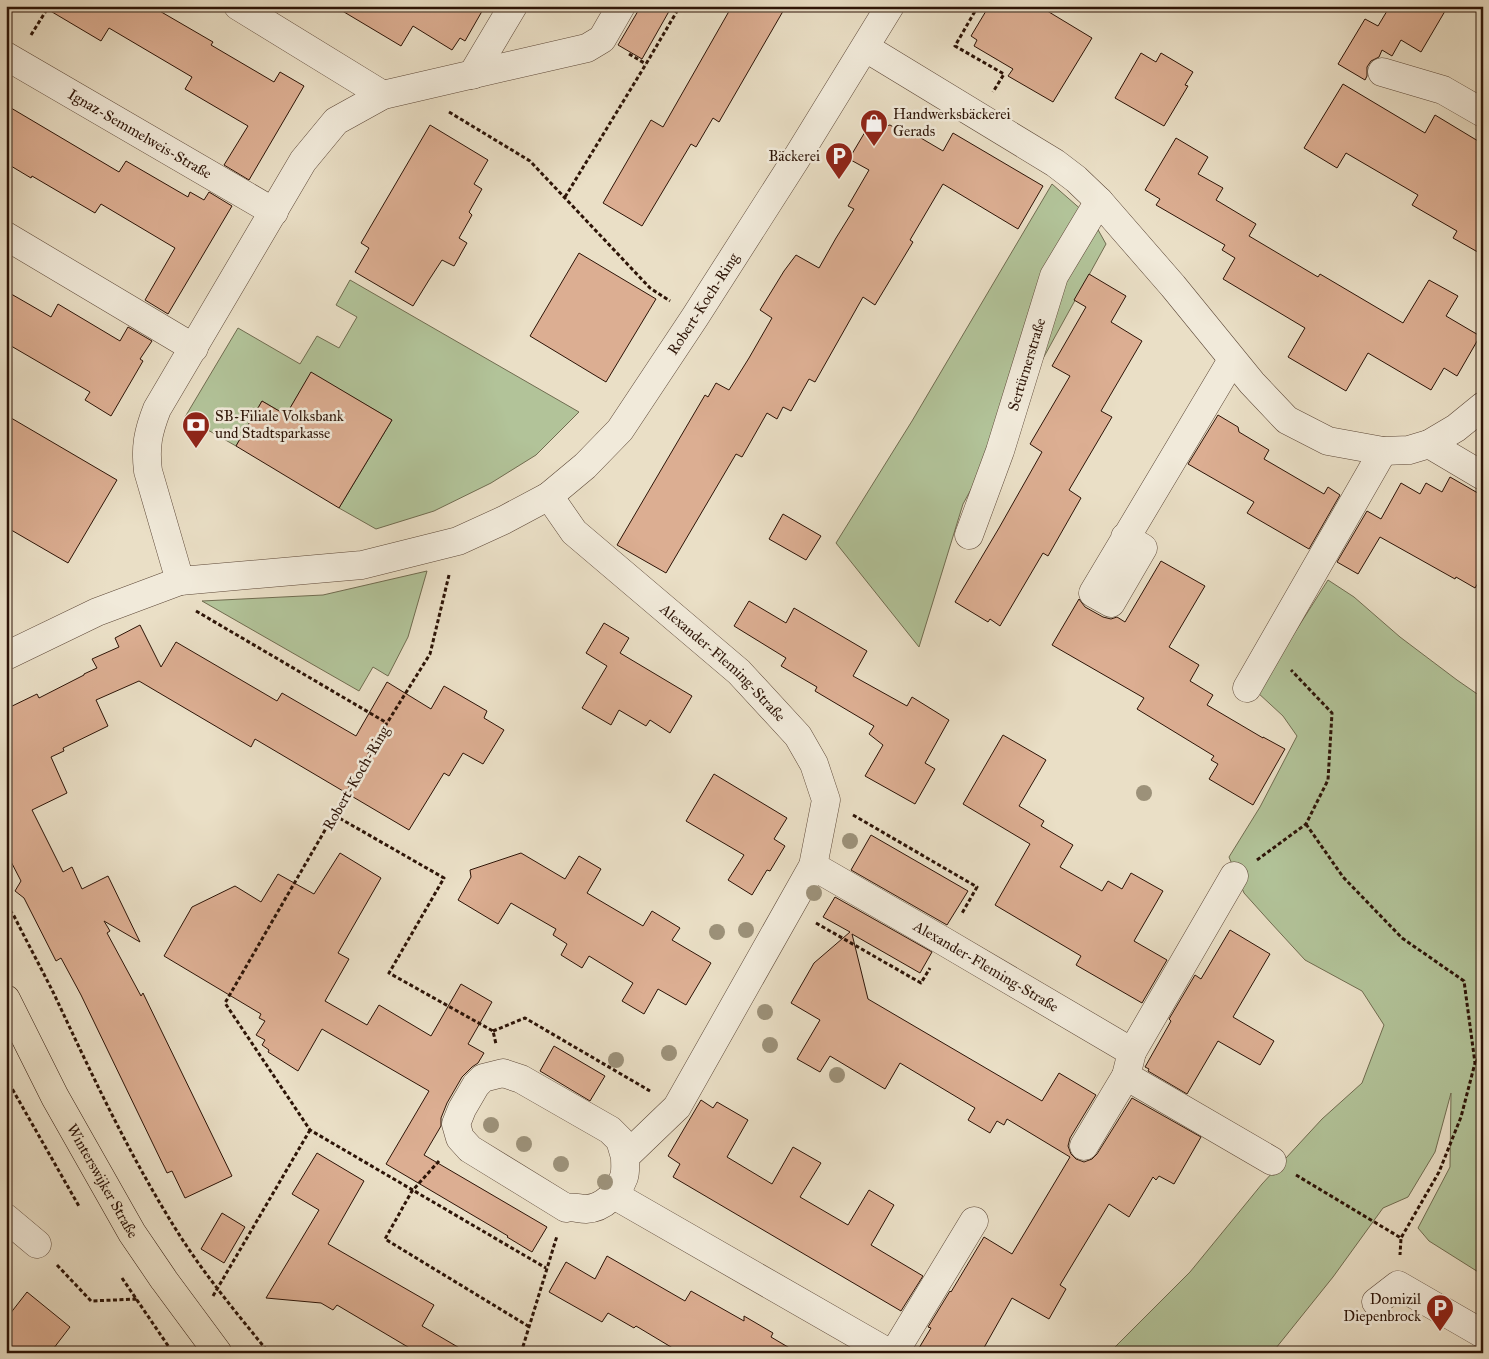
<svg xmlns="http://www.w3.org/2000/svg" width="1489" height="1359" font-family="'IM FELL Great Primer',serif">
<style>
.green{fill:#b2c399;stroke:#706c50}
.building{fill:#dcae92;stroke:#2d1407}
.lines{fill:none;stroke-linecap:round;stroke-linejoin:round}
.minor-casing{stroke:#5c4737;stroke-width:29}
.major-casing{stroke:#2d1407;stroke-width:29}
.path{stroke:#2d1407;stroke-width:3;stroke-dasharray:4 2.5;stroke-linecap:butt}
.minor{stroke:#f1eada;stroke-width:28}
.major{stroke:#eadfc6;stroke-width:28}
.tree{fill:#9c9179}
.labels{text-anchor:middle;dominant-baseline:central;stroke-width:5;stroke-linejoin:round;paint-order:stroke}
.poi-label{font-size:15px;fill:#2d1407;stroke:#f1eada;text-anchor:start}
.street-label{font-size:15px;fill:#2d1407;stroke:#f1eada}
</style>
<rect width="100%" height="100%" fill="#eadfc6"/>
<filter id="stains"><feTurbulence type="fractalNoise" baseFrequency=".004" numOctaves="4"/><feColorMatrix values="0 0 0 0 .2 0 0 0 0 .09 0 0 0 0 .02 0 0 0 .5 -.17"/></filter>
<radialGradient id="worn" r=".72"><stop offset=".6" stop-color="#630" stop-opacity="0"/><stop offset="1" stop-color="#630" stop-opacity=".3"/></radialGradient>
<path class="green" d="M1052,184L1092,219L1106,244L963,504L919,647L836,543L912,421Z
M350,280L579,412L536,455L491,483L434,511L376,529L339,508L392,420L311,373L286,415L262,401L236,446L185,417L238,328L300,364L317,336L339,348L357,317L336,305Z
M427,571L408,637L388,676L373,667L359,691L202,601L323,595Z
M1328,580L1354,597L1400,637L1457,680L1483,698V1275L1429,1241L1418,1228L1450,1167L1451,1093L1435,1152L1408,1197L1383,1208L1333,1277L1272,1353H1109L1190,1272L1262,1184L1322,1119L1362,1083L1384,1025L1362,991L1305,960L1271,923L1244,893L1229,857L1260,807L1297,736L1283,716L1257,692Z"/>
<path class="building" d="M42,6H151L213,42L211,45L274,82L280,72L304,86L249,180L224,165L248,126L185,89L192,77L109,28L101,41Z
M334,6H485L465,41L460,38L452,50L413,26L401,46Z
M641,6H672L642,59L618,45Z
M732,6H786L719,122L713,118L696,147L691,144L642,226L603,203L651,120L663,127Z
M989,6H1039L1092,38L1053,102L1008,76L1013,69L974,46L977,40L971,36Z
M1390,6H1448L1421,52L1401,40L1392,56L1382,50L1379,57L1371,61L1367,67V76L1365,80L1338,64L1365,19L1378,26Z
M1141,53L1156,62L1161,53L1193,72L1185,85L1188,86L1164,126L1115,98Z
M1343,84L1425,133L1435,115L1483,144V255L1453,238L1457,231L1412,205L1418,195L1346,153L1337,168L1304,148Z
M6,105L119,172L126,161L188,197L190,192L204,200L209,192L232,206L168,314L145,300L175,248L101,204L95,213L32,176L31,178L6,163Z
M430,125L488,160L474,184L482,189L469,212L472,215L459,238L467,243L454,266L442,260L429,280L413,306L355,272L369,248L361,243Z
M890,125L912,138L914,134L943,151L953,133L1043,186L1018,229L943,184L910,240L913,242L875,305L863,297L815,382L809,379L791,411L783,407L777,419L767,413L742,457L736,454L666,573L617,545L705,395L708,397L716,383L729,390L749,358L772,318L760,310L784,271L796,255L819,268L836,238L854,209L848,206L869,170L849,159L865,132Z
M1176,138L1208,157L1198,174L1223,188L1216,200L1256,224L1249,236L1318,277L1320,274L1403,323L1429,280L1458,296L1446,316L1480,336L1457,376L1444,368L1431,390L1368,353L1346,391L1288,357L1305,328L1223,279L1235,258L1222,250L1225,245L1156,205L1160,199L1145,190Z
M579,253L656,299L606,382L530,336Z
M1089,274L1126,296L1111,322L1142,341L1101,411L1112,417L1069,490L1081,498L1048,556L1043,553L1000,626L990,619L988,622L955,602L999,528L1042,452L1030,444L1070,376L1052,366L1086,307L1074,300Z
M6,291L51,317L58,304L120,341L128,327L152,341L140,359L143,361L111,416L85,400L90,392L6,343Z
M311,372L392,420L339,508L236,446L262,401L286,415Z
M6,415L117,480L68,563L6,527Z
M1218,415L1238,427L1239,432L1269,450L1264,459L1324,494L1328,487L1340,495L1309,549L1247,513L1254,502L1188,464Z
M1450,477L1483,496V575L1475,588L1456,577L1455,579L1380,537L1358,574L1337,562L1367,511L1381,519L1401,483L1420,494L1426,483L1442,492Z
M783,514L821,536L806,560L769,539Z
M1161,561L1205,586L1169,647L1199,665L1190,681L1213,695L1207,705L1263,738V737L1285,749L1253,805L1209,779L1218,764L1211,760L1214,756L1137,709L1144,698L1052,645L1079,599L1085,607L1103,617L1111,619L1117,617L1125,622Z
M749,601L786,623L794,608L867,651L853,676L907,706L912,697L949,720L925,763L935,769L915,804L865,776L883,745L869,734L874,726L815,691L817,687L781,666L786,658L734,626Z
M604,623L629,638L620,653L692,696L670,733L650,720L646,726L619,710L611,725L582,708L607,666L586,653Z
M140,625L161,667L176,642L277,701L282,693L356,736L387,682L431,709L444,686L487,711L484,718L504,730L483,764L463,753L449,776L444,773L409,830L255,739L251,747L139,681L96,700L108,726L63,748L64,751L51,757L67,793L32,810L63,872L72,867L82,889L108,876L140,942L104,921L110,931L107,933L141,996L143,993L232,1176L185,1198L172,1171L167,1173L81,995L61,958L56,961L24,898L15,891L21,881L6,852V709L37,694L39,698L84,675V674L97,668L92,659L119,647L115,638Z
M1003,735L1046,760L1019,806L1044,821L1041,826L1073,845L1060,867L1102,891L1108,881L1122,889L1131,873L1163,891L1134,941L1167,960L1142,1003L1076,965L1081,956L995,905L1030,844L963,804Z
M714,774L787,818L774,839L785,846L770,871L767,870L752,895L728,880L744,855L686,821Z
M871,835L968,891L947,925L851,870Z
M340,853L381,878L338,953L349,959L325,1001L367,1025L379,1005L431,1036L461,984L492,1002L468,1044L484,1053L478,1063L472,1067L462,1077L447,1103L441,1118V1126L424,1155L547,1227L532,1252L507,1237L508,1236L386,1164L429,1091L322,1029L298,1071L268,1052L269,1050L262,1045L265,1040L256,1035L265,1021L259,1018L261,1014L164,956L192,907L235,886L261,902L278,874L314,894Z
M521,853L565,879L579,856L601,869L587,893L643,926L652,911L680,928L672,940L711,963L686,1005L658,989L644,1014L622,1001L633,983L589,956L582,968L561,955L567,944L553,935L556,929L511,903L498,924L458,900L471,877L470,870Z
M835,897L932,952L920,973L852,934L868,999L1042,1101L1059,1073L1096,1095L1070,1138L1068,1146L1071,1154L1076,1159L1084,1162L1092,1159L1097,1154L1132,1098L1201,1137L1174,1184L1159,1176L1156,1180L1153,1177L1129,1217L1109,1204L1060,1285L1066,1289L1049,1319L1012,1298L981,1353H916L931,1328L928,1327L950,1291L951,1292L984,1237L1012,1254L1070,1157L1007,1119L1004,1125L997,1121L990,1133L968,1120L975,1108L900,1063L885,1089L830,1056L820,1072L797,1059L820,1020L791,1003L814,963L850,932L823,917Z
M1230,930L1270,954L1233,1017L1274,1041L1260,1065L1218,1041L1187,1094L1148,1071L1149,1069L1145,1067L1171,1021L1169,1019L1195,975L1201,979Z
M554,1046L605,1076L590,1101L540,1071Z
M701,1100L713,1108L717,1102L748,1120L727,1157L772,1184L793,1147L821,1163L800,1197L848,1225L869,1190L894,1205L871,1245L923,1276L901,1311L673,1177L680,1164L668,1156Z
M317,1153L364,1181L328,1244L434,1305L422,1326L468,1353H418L337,1305L333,1310L321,1303L266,1298L319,1210L292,1194Z
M222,1213L245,1227L224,1263L201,1249Z
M607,1256L685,1301L691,1291L744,1321V1316L773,1333L771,1337L798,1353H681L636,1326L634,1328L608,1313L602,1322L549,1292L566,1262L595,1279Z
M27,1292L70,1327L50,1353H6V1319Z"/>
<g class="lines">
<g class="minor-casing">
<g id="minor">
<path d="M238,6L383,95"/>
<path d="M866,48L1055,163L1076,179L1099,201L1173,286L1252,383L1287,420L1328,441L1383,451L1409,450L1429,444L1456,428L1483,406"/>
<path id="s1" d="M6,56L274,212"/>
<path d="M1382,72L1443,90L1483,113"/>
<path d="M472,75L513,6"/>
<path d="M6,236L194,348"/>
<path d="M1429,444L1483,476"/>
<path id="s2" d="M549,496L574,532L739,672L798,736L814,764L826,800L813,866L677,1107L625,1157C625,1163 626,1171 624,1177C618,1193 604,1208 586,1209C579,1209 573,1206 566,1208L470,1149L460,1138L456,1124L462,1109L476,1085L483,1078L503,1073L521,1079L610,1130L620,1140L625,1157"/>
<path id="s3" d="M969,535L1000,451L1054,276L1099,201"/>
<path d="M1125,537L1143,548L1111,603L1093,593L1232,360"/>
<path d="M180,581L148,471C145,447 148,432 157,409L303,161L336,121L383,95L587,48L602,39L621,6"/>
<path id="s4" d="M6,656L97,612L180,581L362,565L458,541L504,520L549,496L585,466L620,430L695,317L796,159L890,6"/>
<path d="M1247,688L1383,451"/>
<path id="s5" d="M813,866L945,942L1132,1052L1126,1076L1272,1161"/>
<path d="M1132,1052L1234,876"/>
<path d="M1084,1146L1126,1076"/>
<path d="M614,1195L889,1353"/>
<path d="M6,1218L37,1244"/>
<path d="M1376,1302L1398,1285L1483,1334"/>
<path d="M894,1353L974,1221"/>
</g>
</g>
<g class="major-casing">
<g id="major">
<path id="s6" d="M6,999L55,1097L132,1233L164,1280L218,1353"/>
</g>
</g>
<path class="path" d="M978,6L955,46L1004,74L993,92
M31,35L49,6
M629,54L646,64
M449,112L530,161L650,288L670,301
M565,197L646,64L680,6
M449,575L430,654L387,723L225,1003L310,1130L546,1268
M196,611L387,723
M334,815L444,878L389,973L493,1031L496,1044
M853,815L977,887L961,915
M1306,824L1343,877L1402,938L1464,981L1475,1063L1461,1117L1439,1172L1401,1238
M1257,860L1306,824L1328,780L1332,713L1291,670
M6,905L14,916C27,942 41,968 54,994C93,1077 132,1161 182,1239C208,1279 239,1316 269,1353
M816,923L921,983L930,968
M493,1031L525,1018L650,1091
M1476,1062L1483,1052
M6,1078L80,1208
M439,1161L412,1191L385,1239L528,1326
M1296,1175L1401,1238L1400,1255
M57,1265L91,1301L138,1299
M122,1278L173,1353
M213,1296L310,1130
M521,1353L557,1236"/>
<use href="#minor" class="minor"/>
<use href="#major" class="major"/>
</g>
<g class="tree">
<circle cx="1144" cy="793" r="8"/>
<circle cx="850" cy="841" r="8"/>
<circle cx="814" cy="893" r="8"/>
<circle cx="746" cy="930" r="8"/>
<circle cx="717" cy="932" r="8"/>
<circle cx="765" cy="1012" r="8"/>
<circle cx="770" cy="1045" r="8"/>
<circle cx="669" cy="1053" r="8"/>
<circle cx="616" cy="1060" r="8"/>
<circle cx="837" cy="1075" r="8"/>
<circle cx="491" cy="1125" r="8"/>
<circle cx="524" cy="1144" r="8"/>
<circle cx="561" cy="1164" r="8"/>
<circle cx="605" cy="1182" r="8"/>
</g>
<defs>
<g id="shop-pin" transform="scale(1.4375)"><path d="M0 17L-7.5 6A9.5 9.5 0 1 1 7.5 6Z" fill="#8f2418" stroke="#f1eada"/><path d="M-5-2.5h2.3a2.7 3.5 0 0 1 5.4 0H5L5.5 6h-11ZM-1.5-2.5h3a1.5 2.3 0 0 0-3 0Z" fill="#fff"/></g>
<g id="parking-pin" transform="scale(1.4375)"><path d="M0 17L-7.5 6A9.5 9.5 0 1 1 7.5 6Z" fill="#8f2418" stroke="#f1eada"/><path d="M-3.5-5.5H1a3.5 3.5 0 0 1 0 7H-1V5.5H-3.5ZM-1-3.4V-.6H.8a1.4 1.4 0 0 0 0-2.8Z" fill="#fff"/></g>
<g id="bank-pin" transform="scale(1.4375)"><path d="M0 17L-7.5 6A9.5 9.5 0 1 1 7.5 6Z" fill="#8f2418" stroke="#f1eada"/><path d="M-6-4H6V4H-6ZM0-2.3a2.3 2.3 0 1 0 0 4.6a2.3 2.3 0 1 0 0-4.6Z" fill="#fff"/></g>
</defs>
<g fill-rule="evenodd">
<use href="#shop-pin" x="874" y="123"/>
<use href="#parking-pin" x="839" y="156"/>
<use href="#bank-pin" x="196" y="425"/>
<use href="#parking-pin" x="1440" y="1308"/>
</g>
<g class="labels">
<g class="poi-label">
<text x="893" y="114">Handwerksbäckerei<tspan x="893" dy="17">Gerads</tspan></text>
<text x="820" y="156" text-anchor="end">Bäckerei</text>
<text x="215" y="416">SB-Filiale Volksbank<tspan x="215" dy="17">und Stadtsparkasse</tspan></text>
<text x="1421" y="1299" text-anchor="end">Domizil<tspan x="1421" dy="17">Diepenbrock</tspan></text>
</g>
<g class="street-label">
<text stroke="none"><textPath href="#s1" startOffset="155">Ignaz-Semmelweis-Straße</textPath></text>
<text stroke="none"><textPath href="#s4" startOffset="821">Robert-Koch-Ring</textPath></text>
<text stroke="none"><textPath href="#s3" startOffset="180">Sertürnerstraße</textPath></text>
<text stroke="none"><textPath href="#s2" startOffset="242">Alexander-Fleming-Straße</textPath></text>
<text transform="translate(356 778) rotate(-60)">Robert-Koch-Ring</text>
<text stroke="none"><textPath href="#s5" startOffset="200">Alexander-Fleming-Straße</textPath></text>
<text stroke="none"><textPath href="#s6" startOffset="206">Winterswijker Straße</textPath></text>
</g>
</g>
<rect width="1489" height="1359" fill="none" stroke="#eadfc6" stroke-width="25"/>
<rect x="8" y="8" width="1474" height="1344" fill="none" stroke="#2d1407" stroke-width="2.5"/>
<rect x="12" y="12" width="1464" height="1334" fill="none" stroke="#2d1407"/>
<rect width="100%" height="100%" filter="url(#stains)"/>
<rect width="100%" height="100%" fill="url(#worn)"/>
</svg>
